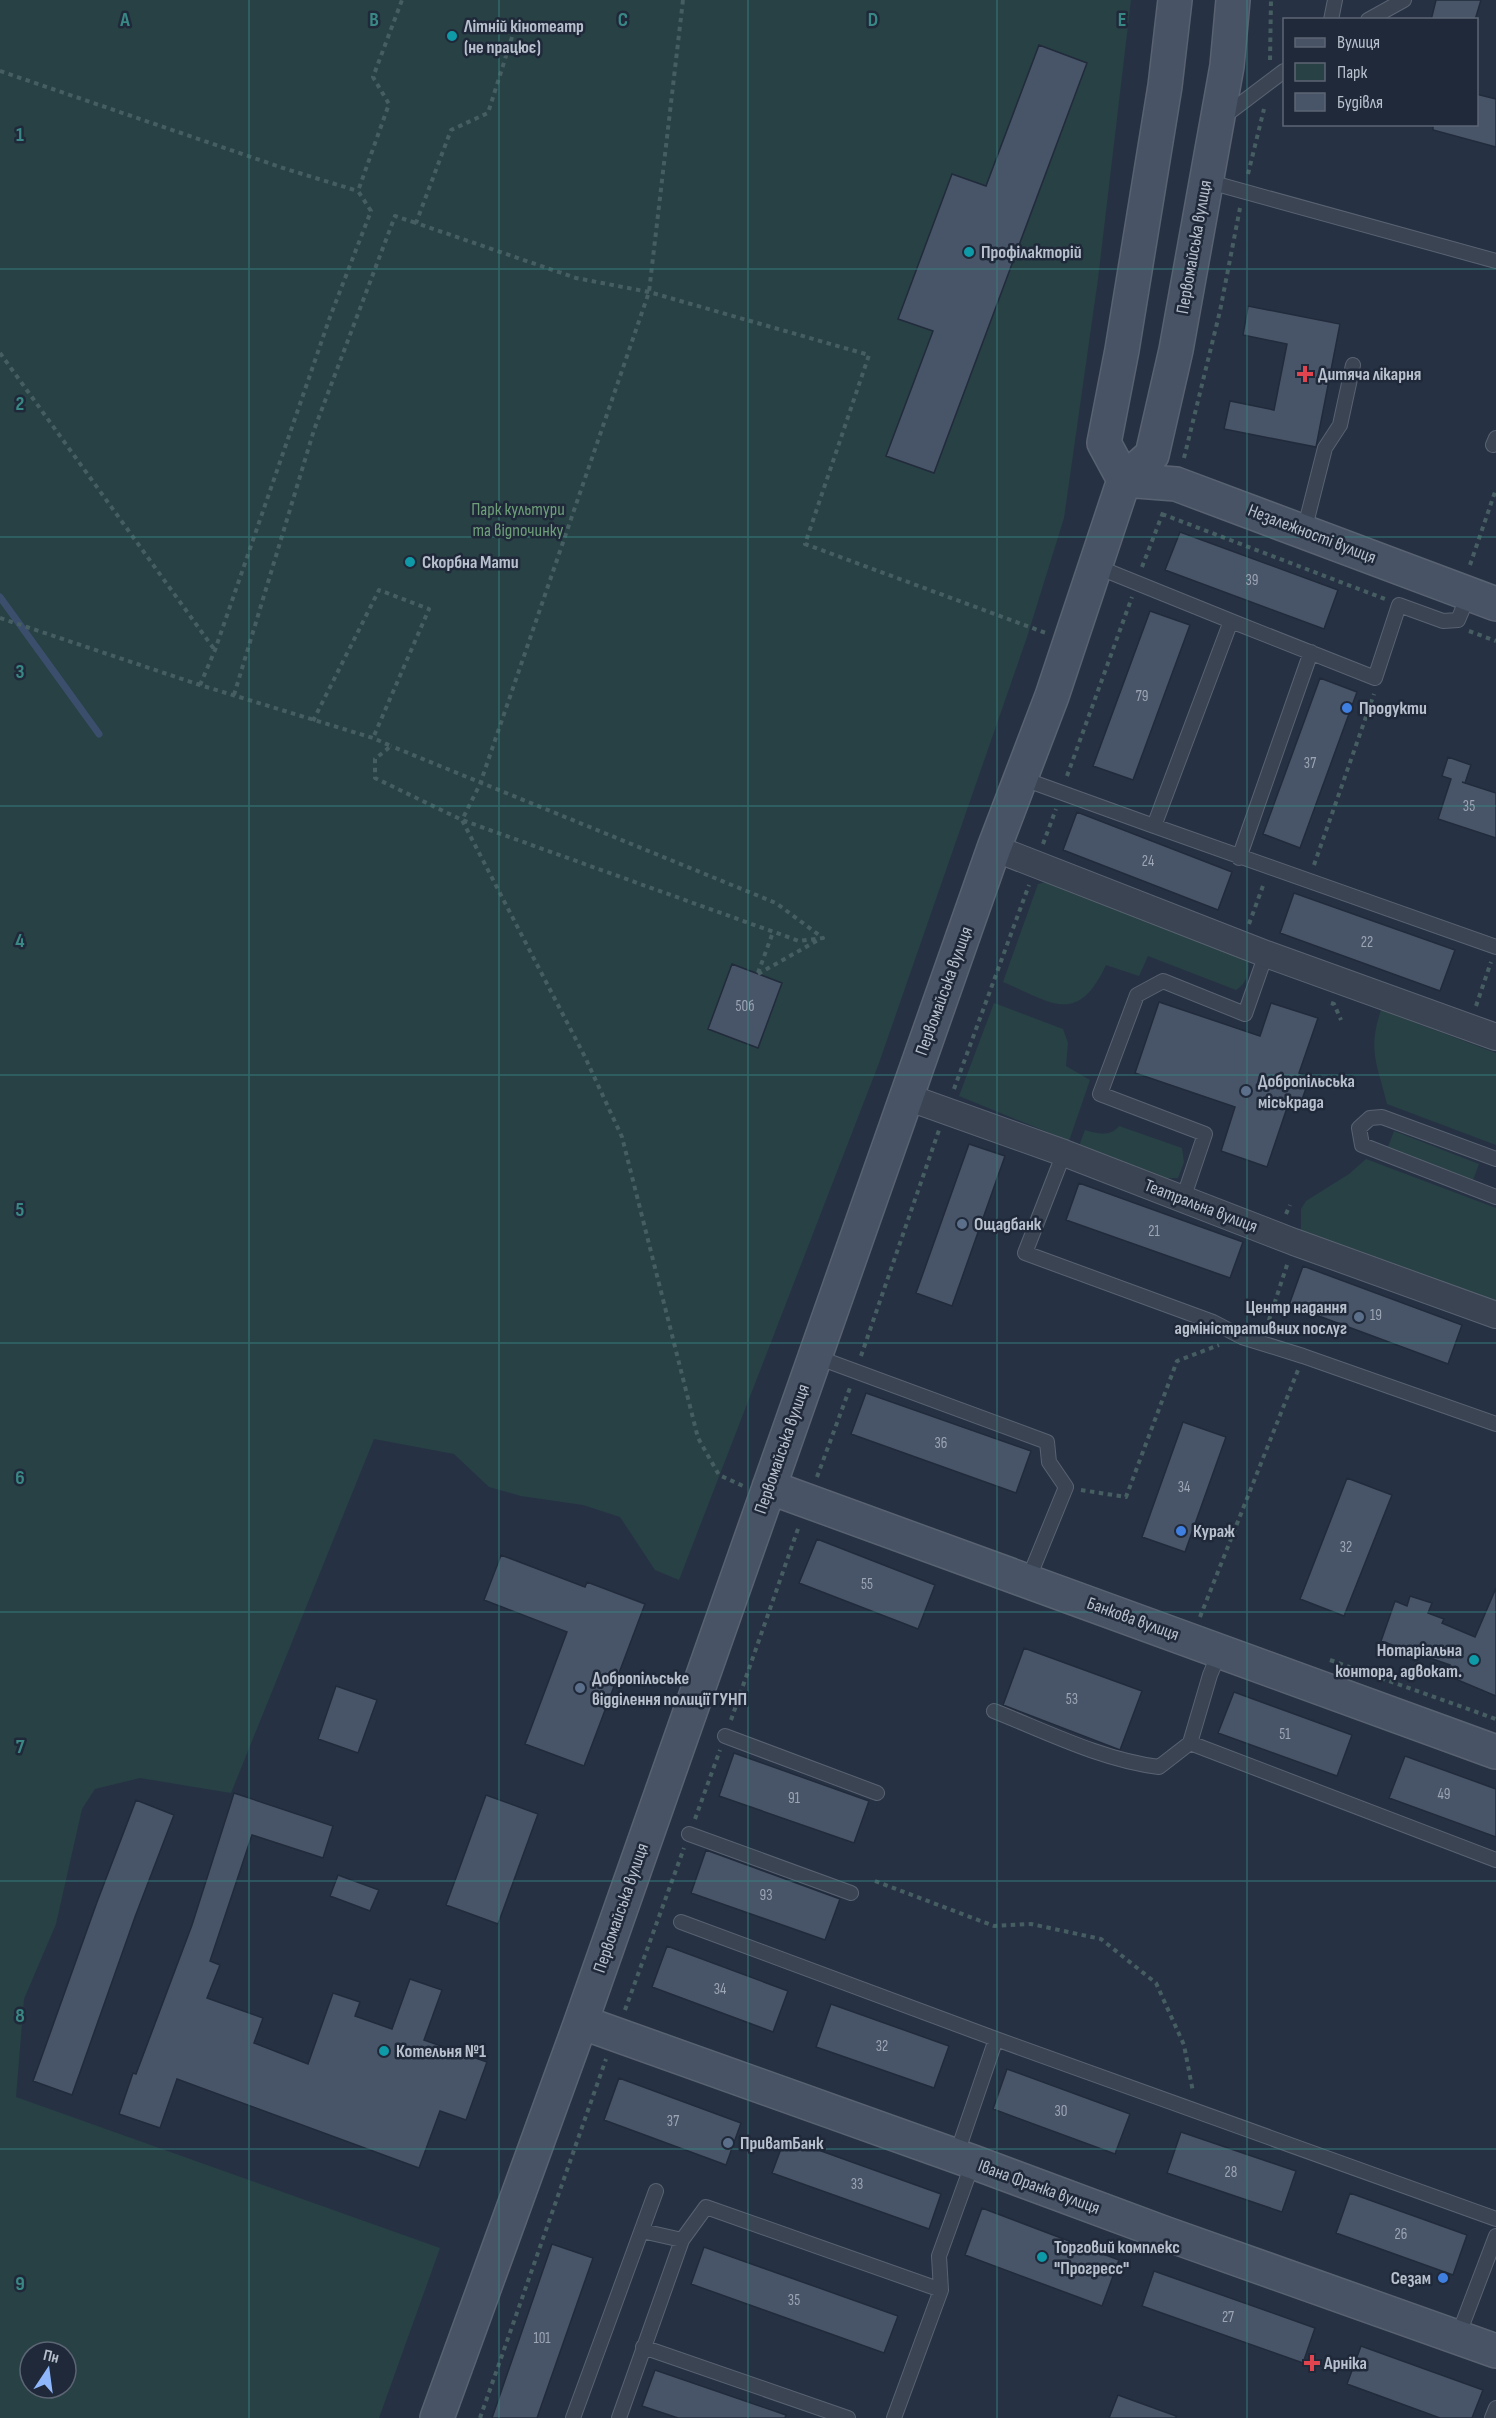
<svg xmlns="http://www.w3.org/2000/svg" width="1496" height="2418" font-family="'Sofia Sans Condensed',sans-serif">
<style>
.green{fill:#284145;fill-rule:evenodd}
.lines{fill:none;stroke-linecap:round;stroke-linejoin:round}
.stream{stroke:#3b4f6d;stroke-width:7}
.building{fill:#485468;stroke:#212b3b;stroke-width:1.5}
.lane-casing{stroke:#596271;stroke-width:16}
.street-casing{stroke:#596271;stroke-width:28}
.secondary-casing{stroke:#596271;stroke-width:36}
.path{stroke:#465e61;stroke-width:4;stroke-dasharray:4.5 4.5;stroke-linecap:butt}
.lane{stroke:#3a4453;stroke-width:14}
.street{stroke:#3a4453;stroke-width:26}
.secondary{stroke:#485366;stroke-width:33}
.grid{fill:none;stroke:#398886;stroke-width:1.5;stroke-opacity:0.55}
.culture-dot{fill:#0f9aa8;stroke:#1f2939;stroke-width:2}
.health-dot{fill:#e0444e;stroke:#1f2939;stroke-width:2}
.shop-dot{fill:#3f7fe0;stroke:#1f2939;stroke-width:2}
.service-dot{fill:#5c6f8a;stroke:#1f2939;stroke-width:2}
.labels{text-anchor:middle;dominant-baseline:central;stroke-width:5;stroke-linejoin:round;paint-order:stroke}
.number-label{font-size:15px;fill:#9ca5b4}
.poi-label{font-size:18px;font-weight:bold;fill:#b8c0cd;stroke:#1f2939;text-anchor:start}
.street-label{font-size:18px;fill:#b8c0cd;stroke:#1f2939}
.park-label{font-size:18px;fill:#6e9f79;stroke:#1f2939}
.grid-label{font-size:20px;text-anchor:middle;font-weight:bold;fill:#398886;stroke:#1f2939;stroke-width:5;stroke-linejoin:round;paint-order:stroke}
</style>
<rect width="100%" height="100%" fill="#263244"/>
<path class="green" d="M0,0H1131L1098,279L1064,518L1027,637L879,1063L679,1580L655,1570L620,1517L583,1505L521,1496L489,1487L454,1454L374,1439L231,1793L140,1778L95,1789L82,1809L56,1924L24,1999L16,2097L440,2248L379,2418H0ZM30,2352H66V2388H30Z
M1046,882L1248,959C1250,972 1247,983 1236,990L1148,956L1139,976L1106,965C1077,1027 1051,1002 1003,982L1038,884Z
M994,1003L1063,1029L1068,1043L1066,1066L1090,1080L1069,1141L959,1096Z
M1381,1010L1496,1053V1145L1387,1104C1378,1065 1367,1052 1381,1010Z
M1119,1126L1182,1148L1184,1162L1178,1178H1165L1079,1146L1085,1130C1098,1134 1110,1137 1119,1126Z
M1394,1131L1479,1164L1473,1180L1388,1147Z
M1366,1159L1496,1208V1305L1301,1232V1209L1306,1201L1349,1174Z"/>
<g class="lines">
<path class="stream" d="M0,597L99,734"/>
</g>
<path class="building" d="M1436,0H1481L1475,20H1431Z
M1039,45L1087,63L934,473L886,456L933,331L898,319L952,174L986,186Z
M1476,94L1496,99V147L1433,130V124H1476Z
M1248,306L1340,324L1316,447L1224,429L1230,401L1274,410L1287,344L1243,335Z
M1180,532L1338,590L1324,629L1165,570Z
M1150,611L1190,625L1133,780L1093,766Z
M1320,678L1357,692L1300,848L1263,834Z
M1448,757L1471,765L1465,783L1462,782L1496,793V838L1438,819L1451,779L1442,776Z
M1077,812L1232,872L1218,910L1063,850Z
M1294,893L1455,950L1440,991L1280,933Z
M732,964L782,983L758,1048L708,1029Z
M1159,1002L1260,1036L1271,1003L1318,1018L1299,1073L1310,1077L1299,1108L1288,1105L1267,1167L1221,1151L1235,1107L1135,1073Z
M969,1144L1005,1156L952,1306L916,1293Z
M1079,1183L1243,1242L1230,1278L1066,1220Z
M1303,1266L1462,1325L1448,1364L1289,1305Z
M866,1393L1031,1451L1016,1493L851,1434Z
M1183,1422L1226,1437L1185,1552L1142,1537Z
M1347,1478L1392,1495L1344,1616L1300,1599Z
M817,1539L935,1585L918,1629L799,1583Z
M501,1555L585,1587L587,1582L645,1604L584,1766L525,1744L567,1632L484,1600Z
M1496,1588V1696L1446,1675L1450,1665L1381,1641L1395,1601L1407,1606L1410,1596L1432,1603L1428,1613L1444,1619L1442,1623L1475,1637Z
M1024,1648L1142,1691L1120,1750L1003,1705Z
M336,1686L377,1700L358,1753L318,1739Z
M1234,1692L1352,1735L1337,1776L1218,1733Z
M734,1753L869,1801L854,1843L719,1796Z
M1405,1756L1496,1789V1837L1389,1798Z
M234,1793L333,1826L323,1858L252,1835L210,1961L220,1965L207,1998L263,2018L254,2043L308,2064L333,1993L360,2002L355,2016L392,2029L410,1979L442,1990L424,2040L487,2062L466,2120L440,2111L419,2168L177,2079L160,2128L119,2114L133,2073L136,2074L192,1925Z
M486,1795L538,1814L498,1924L446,1905Z
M136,1800L174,1815L135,1917L72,2095L33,2081L97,1902Z
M706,1850L840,1899L825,1940L691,1893Z
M338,1875L379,1890L370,1911L330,1896Z
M667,1946L788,1991L773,2032L652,1987Z
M831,2004L949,2046L934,2088L816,2047Z
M1007,2069L1130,2114L1115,2154L993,2109Z
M619,2078L741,2123L726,2165L604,2120Z
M1181,2132L1296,2171L1282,2212L1167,2173Z
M785,2138L941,2194L929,2229L772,2173Z
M1350,2193L1467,2235L1453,2275L1336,2233Z
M982,2208L1119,2260L1102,2306L965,2255Z
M552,2244L593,2258L537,2418H492Z
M704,2247L898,2316L884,2353L691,2284Z
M1154,2271L1315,2328L1303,2363L1142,2306Z
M1361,2346L1483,2390L1472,2418H1440L1347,2384Z
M655,2370L786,2415L785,2418H678L642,2406Z
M1118,2395L1176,2416V2418H1109Z"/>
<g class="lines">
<g class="lane-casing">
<path id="lane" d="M1331,20L1335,0
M1368,20L1404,0
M1223,117L1284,71
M1206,181L1496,261
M1493,445L1496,438
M1304,531L1325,448L1340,425L1353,365
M1095,566L1231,621
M1021,778L1154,826L1231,621L1375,678L1399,605L1443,621L1458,620L1469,594
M1154,826L1496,947
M1239,858L1311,652
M1064,1153L1025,1253L1213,1322L1242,1337L1303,1356L1496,1424
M1496,1159L1382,1117L1370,1118L1359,1128L1362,1145L1496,1197
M1183,1199L1205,1134L1100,1094L1137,995L1163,981L1245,1014L1266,954
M814,1356L1047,1442L1049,1462L1066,1487L1028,1580
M994,1711C1047,1732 1102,1760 1159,1767L1190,1743L1210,1675L1220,1651
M725,1736L877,1793
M1190,1743L1496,1860
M689,1834L851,1893
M681,1922L996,2039
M956,2156L996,2039L1496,2219
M642,2231L682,2240
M1458,2336L1496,2236
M643,2347L848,2418
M573,2418L656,2191
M619,2418L682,2240L706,2207L941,2290L939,2256L973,2162
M894,2418L941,2290
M1492,2418L1496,2408"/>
</g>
<g class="street-casing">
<path id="street" d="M994,848L1266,954L1496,1037
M907,1097L1064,1153L1294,1242L1496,1315"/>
</g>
<g class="secondary-casing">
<path id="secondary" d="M1124,480L1104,443L1122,350L1165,86L1175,0
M1124,480L1176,484L1496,604
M769,1487L1496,1752
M581,2022L973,2162L1164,2233L1496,2351
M437,2418L581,2022L994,848L1052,696L1124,480L1152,455L1176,350L1227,66L1233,0"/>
</g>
<path class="path" d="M683,0L649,292L480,784L462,820L585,1057L622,1137L698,1438L719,1475L743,1486
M512,37L488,113L451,130L416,223L576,278L649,292L869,355L805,544L1046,633
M1270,60L1271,0
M0,71L286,169L358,191
M1248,174L1264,109
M0,353L214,649
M1184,458L1220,311L1240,208
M1162,514L1385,599
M1470,565L1496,489
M1142,567L1164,510
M0,618L200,685L373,738L391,746L375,759V778L462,820L799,941L823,938L776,903L391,746
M1469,631L1496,641
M200,685L215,650L330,317L371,211L358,191L389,104L373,77L402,0
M234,695L314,430L395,216L416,223
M313,721L379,590L429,609L373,738
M1067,776L1132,597
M1043,844L1056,809
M1314,865L1374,694
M1249,924L1264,883
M758,973L773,932
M758,974L820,939
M1331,1003L1334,1004L1341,1020
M1476,1006L1491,962
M954,1089L1029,885
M1286,1214L1290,1205
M1266,1329L1288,1262
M861,1356L939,1130
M817,1477L851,1385
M1081,1490L1126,1497L1177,1361L1219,1345
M1200,1617L1298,1370
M1330,1660L1496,1719
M731,1720L799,1526
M695,1819L720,1750
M875,1881L994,1926L1031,1924L1101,1939L1156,1983L1184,2045L1193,2092
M625,2010L684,1848
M480,2418L606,2059"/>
<use href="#lane" class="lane"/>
<use href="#street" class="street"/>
<use href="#secondary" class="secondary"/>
</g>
<path class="grid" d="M249,0V2418M499,0V2418M748,0V2418M997,0V2418M1247,0V2418M0,269H1496M0,537H1496M0,806H1496M0,1075H1496M0,1343H1496M0,1612H1496M0,1881H1496M0,2149H1496"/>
<g class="culture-dot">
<circle cx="452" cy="36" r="6"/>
<circle cx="969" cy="252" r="6"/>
<circle cx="410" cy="562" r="6"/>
<circle cx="1474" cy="1660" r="6"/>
<circle cx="384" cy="2051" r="6"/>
<circle cx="1042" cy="2257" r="6"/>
</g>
<g class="health-dot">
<path d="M1302 365h6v6h6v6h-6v6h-6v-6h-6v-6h6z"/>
<path d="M1309 2354h6v6h6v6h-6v6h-6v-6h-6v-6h6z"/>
</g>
<g class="shop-dot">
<circle cx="1347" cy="708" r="6"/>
<circle cx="1181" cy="1531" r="6"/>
<circle cx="1443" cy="2278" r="6"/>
</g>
<g class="service-dot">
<circle cx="1246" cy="1091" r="6"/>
<circle cx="962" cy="1224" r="6"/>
<circle cx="1359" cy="1317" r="6"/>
<circle cx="580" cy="1688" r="6"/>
<circle cx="728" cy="2143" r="6"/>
</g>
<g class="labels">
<g class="number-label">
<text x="1252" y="580">39</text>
<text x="1142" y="696">79</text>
<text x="1310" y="763">37</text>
<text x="1469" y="806">35</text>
<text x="1148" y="861">24</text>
<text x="1367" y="942">22</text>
<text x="745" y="1006">50б</text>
<text x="1154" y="1231">21</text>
<text x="1376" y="1315">19</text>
<text x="941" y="1443">36</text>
<text x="1184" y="1487">34</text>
<text x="1346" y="1547">32</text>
<text x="867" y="1584">55</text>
<text x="1072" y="1699">53</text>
<text x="1285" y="1734">51</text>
<text x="1444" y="1794">49</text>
<text x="794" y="1798">91</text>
<text x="766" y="1895">93</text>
<text x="720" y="1989">34</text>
<text x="882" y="2046">32</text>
<text x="1061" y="2111">30</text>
<text x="673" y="2121">37</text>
<text x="1231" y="2172">28</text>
<text x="857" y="2184">33</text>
<text x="1401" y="2234">26</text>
<text x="794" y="2300">35</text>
<text x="1228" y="2317">27</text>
<text x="542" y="2338">101</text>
</g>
<g class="poi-label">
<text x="464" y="26">Літній кінотеатр<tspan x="464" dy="21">(не працює)</tspan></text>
<text x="981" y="252">Профілакторій</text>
<text x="1318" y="374">Дитяча лікарня</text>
<text x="422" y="562">Скорбна Мати</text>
<text x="1359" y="708">Продукти</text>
<text x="1258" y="1081">Добропільська<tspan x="1258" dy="21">міськрада</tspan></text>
<text x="974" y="1224">Ощадбанк</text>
<text x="1347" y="1307" text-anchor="end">Центр надання<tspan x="1347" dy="21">адміністративних послуг</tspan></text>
<text x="1193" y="1531">Кураж</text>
<text x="1462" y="1650" text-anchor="end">Нотаріальна<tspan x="1462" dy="21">контора, адвокат.</tspan></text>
<text x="592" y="1678">Добропільське<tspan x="592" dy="21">відділення полиції ГУНП</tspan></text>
<text x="396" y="2051">Котельня №1</text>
<text x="740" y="2143">ПриватБанк</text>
<text x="1054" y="2247">Торговий комплекс<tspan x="1054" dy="21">"Прогресс"</tspan></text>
<text x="1431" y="2278" text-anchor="end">Сезам</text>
<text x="1324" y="2363">Арніка</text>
</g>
<g class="street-label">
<text transform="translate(1194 247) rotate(-80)">Первомайська вулиця</text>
<text transform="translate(1312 534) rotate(21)">Незалежності вулиця</text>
<text transform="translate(944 991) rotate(-70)">Первомайська вулиця</text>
<text transform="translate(1201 1206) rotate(21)">Театральна вулиця</text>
<text transform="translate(782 1449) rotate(-71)">Первомайська вулиця</text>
<text transform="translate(1133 1619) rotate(20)">Банкова вулиця</text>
<text transform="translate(621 1908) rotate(-71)">Первомайська вулиця</text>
<text transform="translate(1039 2187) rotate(20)">Івана Франка вулиця</text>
</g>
<g class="park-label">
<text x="518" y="509">Парк культури<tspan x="518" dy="21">та відпочинку</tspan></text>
</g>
</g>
<g class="grid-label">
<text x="125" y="26">A</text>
<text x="374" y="26">B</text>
<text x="623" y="26">C</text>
<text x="873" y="26">D</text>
<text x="1122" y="26">E</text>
<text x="20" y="141">1</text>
<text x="20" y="410">2</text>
<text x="20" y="678">3</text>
<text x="20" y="947">4</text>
<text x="20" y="1216">5</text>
<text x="20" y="1484">6</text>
<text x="20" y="1753">7</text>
<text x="20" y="2022">8</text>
<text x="20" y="2290">9</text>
</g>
<rect x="1283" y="18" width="195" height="108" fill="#1f2939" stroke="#5c6574" stroke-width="1.5"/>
<rect x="1295" y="38" width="30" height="9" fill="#485366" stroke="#5c6574" stroke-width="1.5"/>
<text x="1337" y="48" font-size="18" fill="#b8c0cd">Вулиця</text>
<rect x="1295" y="63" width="30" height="18" fill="#284145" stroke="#5c6574" stroke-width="1.5"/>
<text x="1337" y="78" font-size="18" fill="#b8c0cd">Парк</text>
<rect x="1295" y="93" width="30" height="18" fill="#485468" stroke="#5c6574" stroke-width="1.5"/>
<text x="1337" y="108" font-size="18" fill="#b8c0cd">Будівля</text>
<g transform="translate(48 2370) rotate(13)"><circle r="28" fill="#1f2939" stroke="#5c6574" stroke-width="1.5"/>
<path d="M0-4.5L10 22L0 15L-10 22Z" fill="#8eb7fc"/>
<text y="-9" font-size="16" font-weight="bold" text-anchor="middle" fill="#b8c0cd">Пн</text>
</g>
</svg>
